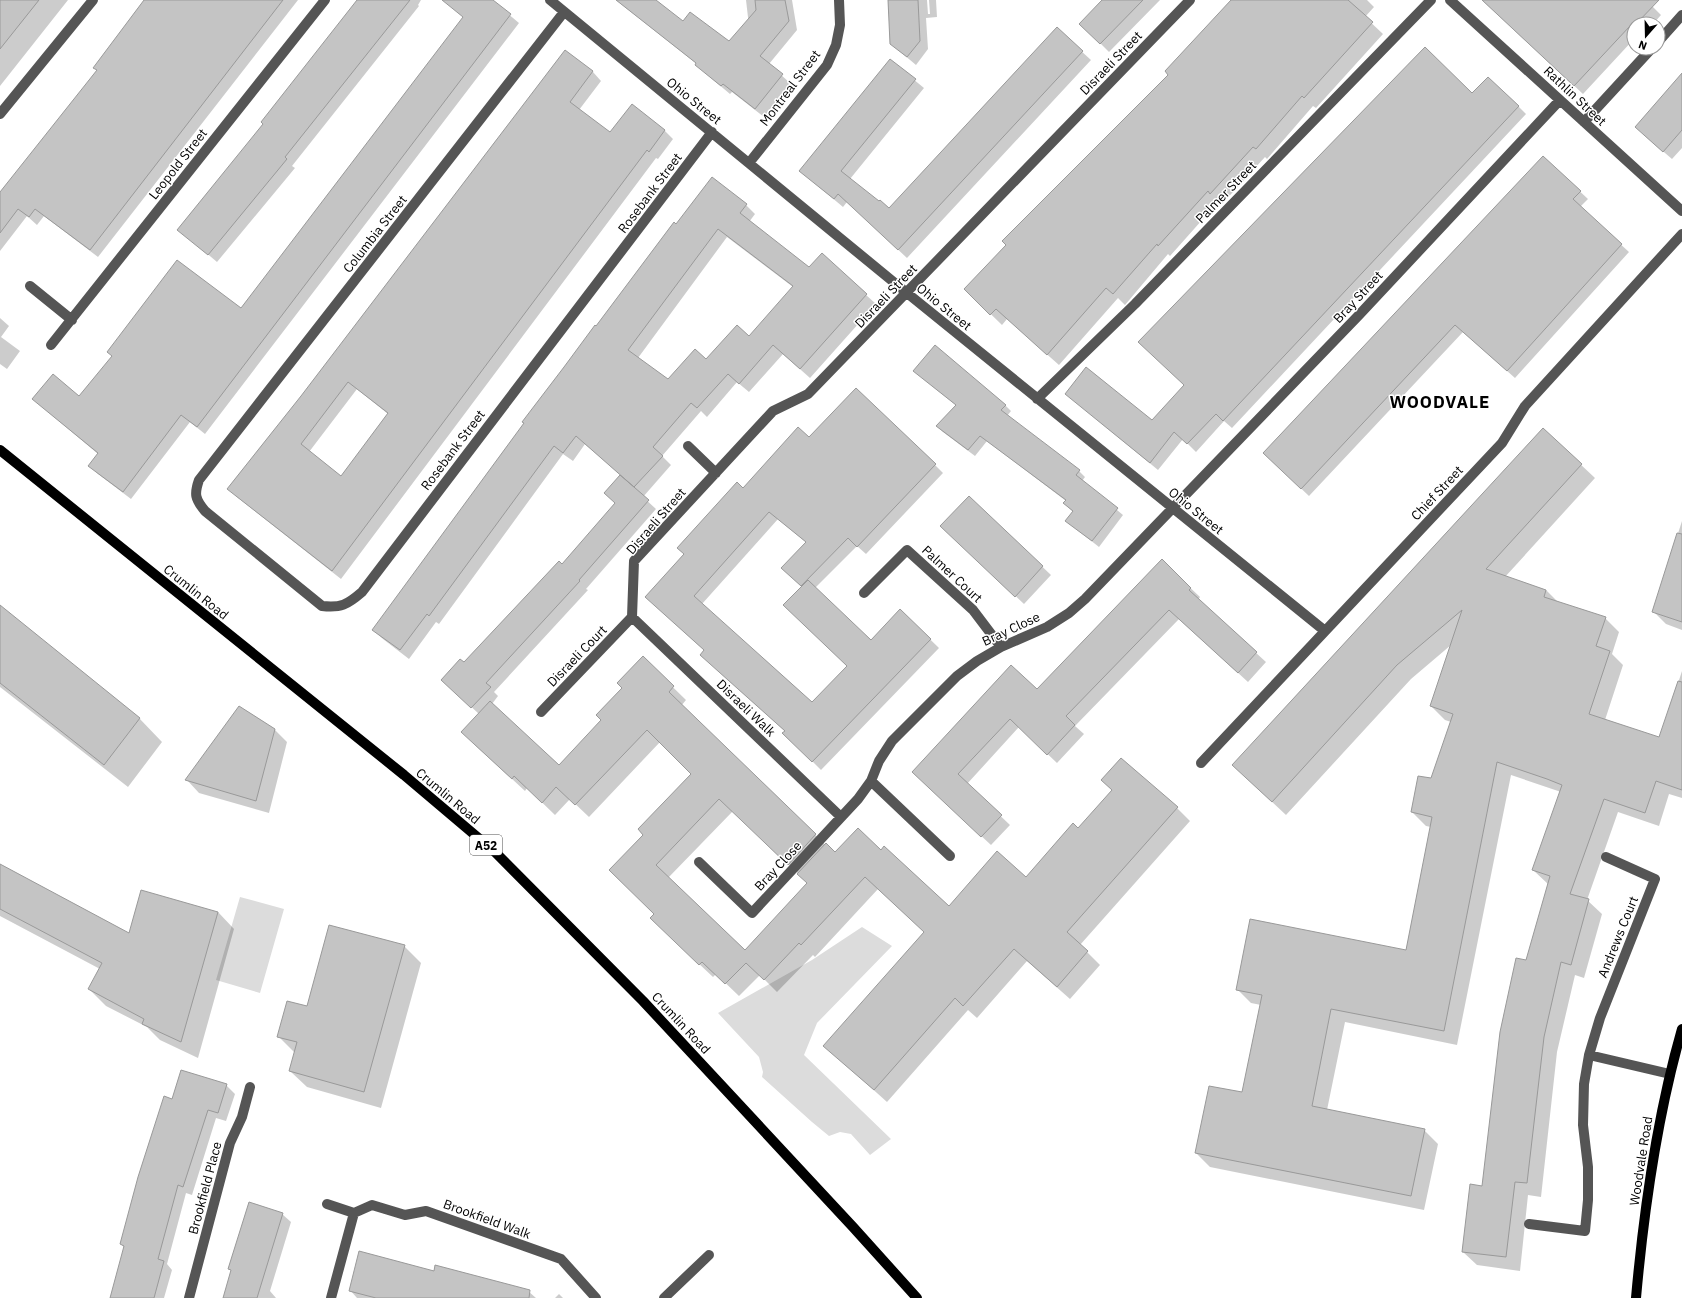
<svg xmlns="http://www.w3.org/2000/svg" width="1682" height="1298" font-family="'IBM Plex Sans',sans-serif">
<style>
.green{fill:#dcdcdc}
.shadow{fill:#0003;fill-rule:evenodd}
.building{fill:#c4c4c4;stroke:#999;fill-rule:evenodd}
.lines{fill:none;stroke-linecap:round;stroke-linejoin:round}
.minor{stroke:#555;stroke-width:10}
.major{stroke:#000;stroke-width:10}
.labels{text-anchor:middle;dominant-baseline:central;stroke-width:3;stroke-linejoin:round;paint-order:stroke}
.shield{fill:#fff;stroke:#4c4c4c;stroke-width:1}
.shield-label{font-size:12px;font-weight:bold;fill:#000}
.street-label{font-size:13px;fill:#000;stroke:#fff}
.district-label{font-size:17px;font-weight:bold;letter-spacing:1px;fill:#000;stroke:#fff}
</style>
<rect width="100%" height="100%" fill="#fff"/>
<path class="green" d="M240,897L284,909L260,993L216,980Z
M862,927L892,946L817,1023L804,1055L891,1139L870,1155L851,1134L840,1132L829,1136L812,1122L762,1077L763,1072L759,1057L718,1013L812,960Z"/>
<path class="shadow" d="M0,0H68L0,86Z
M146,0H298L98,257L44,216L37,225L27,216L0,251V194L98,70Z
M359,0H421L418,5L419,6L292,166L295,168L217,262L178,229L264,124Z
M469,0H492L519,23L205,434L190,422L131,499L98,474L90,466L98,454L33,399L79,397L113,357L241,310L464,17Z
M616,0H654L683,23L753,61L746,0H792L797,30L769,64L790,83L764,117L732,92L730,94L705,73L697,64Z
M888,0H927L928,14H930L929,0H936L937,17L926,18L928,49L916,65L891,44Z
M1104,0H1160L1109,52L1089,32Z
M1233,0H1367L1374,7L1365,17L1383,34L1316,108L1313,106L1267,159L1265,157L1222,204L1219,201L1170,256L1168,254L1125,305L1118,298L1059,365L1007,319L1002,325L965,289L1170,75Z
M1482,0H1646L1661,15L1653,24H1634V39L1583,94Z
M1057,29L1091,60L907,258L847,202L843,207L800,171L890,60L924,88L850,179L889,210Z
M565,51L593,72L601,81L579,110L611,134L664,130L673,139L658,159L656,158L341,579L237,497L228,488L302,396ZM357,389L388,414L341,477L309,452Z
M1682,75V148L1672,159L1644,135Z
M1472,95L1518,106L1526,114L1232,428L1224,421L1196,452L1183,439L1158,470L1066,394L1152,422L1185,385Z
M1543,157L1588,199L1580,207L1629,252L1515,378L1463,332L1309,496L1272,461Z
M746,205L755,214L749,222L810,269L822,255L876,304L810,378L783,354L749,392L737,382L707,417L701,411L662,456L671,465L643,497L656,509L586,589L588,590L494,692L498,696L492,704L559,767L602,720L643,658L686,700L681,706L835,854L881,851L949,907L1026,878L1078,829L1113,791L1102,780L1177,808L1190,821L1080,945L1100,965L1070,999L1027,961L977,1018L968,1010L887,1102L838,1058L925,932L878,889L815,957L813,955L777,992L760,975L739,996L716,974L713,977L664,931L655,914L645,835L692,774L660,742L589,817L570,799L555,815L527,788L525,791L475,745L479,714L451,688L464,663L562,565L616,503L606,493L621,475L585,444L573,461L563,454L439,624L436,622L409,659L383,639L373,630L597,328L676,225ZM727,237L793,287L749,337L668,381L638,358ZM733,811L808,883L745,952L668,878Z
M0,318L9,326L1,337L20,351L7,369L0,364Z
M921,377L1005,405L1011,411L1007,416L1079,471L1085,477L1082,481L1123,515L1099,547L1066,521L1073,512L1064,503L1066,501L987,441L975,456L943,432L937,426L957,406Z
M1543,429L1595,478L1505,577L1546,590L1558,602L1605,618L1619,632L1612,654L1623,665L1605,720L1660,738L1682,671V798L1669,794L1659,826L1618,812L1587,900L1602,914L1584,978L1575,975L1557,1052L1541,1197L1528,1195L1520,1271L1477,1265L1463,1252L1483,1187L1527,961L1548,884L1533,870L1561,792L1511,775L1457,1045L1345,1022L1327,1110L1424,1130L1438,1144L1424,1210L1210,1167L1196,1153L1243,1094L1261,1005L1251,1003L1237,989L1406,951L1431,827L1426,826L1412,812L1432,779L1451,722L1445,720L1431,706L1451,645L1411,679L1286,815L1233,765Z
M809,438L935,465L943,473L866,554L857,546L815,588L871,641L900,610L939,648L821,770L784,733L786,732L710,663L705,651L655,605L743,489ZM778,519L807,543L783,568L802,587L848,667L812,704L702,604Z
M969,497L1051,575L1024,604L950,534Z
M1682,521V630L1666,624L1653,611Z
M1162,561L1200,597L1198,600L1266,662L1248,682L1179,619L1075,726L1084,734L1057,763L1019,727L967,784L1010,825L991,845L922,781L1037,690Z
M0,606L139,718L162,742L128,787L0,687Z
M274,729L287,742L269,813L199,793L187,780Z
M0,866L129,934L218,912L234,929L198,1058L160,1040L147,1027L106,1006L89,989L100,969L0,916Z
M404,946L421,963L381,1108L307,1087L290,1071L295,1053L279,1037L307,1008Z
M226,1085L235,1094L226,1121L216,1118L192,1195L186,1193L167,1264L172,1270L164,1298H111L125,1248L121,1244L173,1100Z
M282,1214L291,1222L270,1291L276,1298H224L232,1271L230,1269Z
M434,1273L528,1291L536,1298H357L350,1290Z
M559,1294L563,1298H555Z"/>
<path class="building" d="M0,0H39L0,49Z
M144,0H283L90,250L35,209L29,217L18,209L0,233V192L97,70L93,68Z
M357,0H410L285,157L287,159L208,255L177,230L263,124L261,122Z
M442,0H493L511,14L197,427L181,415L123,492L88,466L98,453L32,399L53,374L79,396L112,356L107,352L177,260L241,308L463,17Z
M616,0H656L683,21L690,12L729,41L756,10L755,0H785L789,21L760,56L783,74L755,109L723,84L721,86L695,65L696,63Z
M888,0H918L920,41L907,57L890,44Z
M1102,0H1143L1100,44L1079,24Z
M1231,0H1348L1373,22L1304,98L1302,96L1256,149L1253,147L1210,194L1208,191L1158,246L1157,244L1113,294L1106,288L1047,355L996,309L990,315L964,289L1006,245L1002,241L1168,75L1165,71Z
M1482,0H1659L1636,24L1630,26L1574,86Z
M1057,27L1083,51L898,250L838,194L834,199L799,171L890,59L916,79L841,171L879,201L880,200L889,208Z
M1425,47L1472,93L1488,77L1519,106L1223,421L1216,414L1187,444L1174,432L1150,463L1065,394L1086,367L1152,420L1184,385L1138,342Z
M565,50L593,71L570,102L610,132L632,104L665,130L649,152L647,150L332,571L227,489L301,396ZM348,382L388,413L341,476L301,444Z
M1682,73V130L1663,152L1635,127Z
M1543,156L1581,191L1573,199L1622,244L1507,371L1455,325L1301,489L1263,453Z
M712,177L747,204L740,213L809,267L822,253L867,294L800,369L773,345L739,384L728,374L697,408L691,403L653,447L663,456L634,487L576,436L563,453L554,446L429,616L427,614L400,650L372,630L524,423L522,422L564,367L595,325L596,326L674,222L676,224ZM718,229L793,286L749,336L737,325L706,359L695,349L668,379L628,350Z
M935,345L1006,405L1001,410L1080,470L1076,475L1118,508L1092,541L1065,521L1073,511L1063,503L1066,500L980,436L968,450L936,426L956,405L913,371Z
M856,388L936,464L857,547L848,538L801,586L781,568L806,542L769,512L694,596L812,702L847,666L783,605L808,580L871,640L900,609L931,639L812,762L782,733L785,731L700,655L704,650L645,597L684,554L677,548L737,482L743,488L798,427L809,437Z
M1543,428L1582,464L1486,569L1546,590L1544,597L1606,617L1596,646L1610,651L1589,714L1659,737L1678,681L1682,682V790L1656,781L1645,813L1604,799L1570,894L1589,899L1571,965L1561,962L1544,1037L1527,1183L1515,1182L1506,1257L1462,1252L1470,1184L1482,1186L1500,1032L1516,958L1526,960L1550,876L1532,870L1562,785L1547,779L1497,762L1444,1031L1331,1009L1312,1106L1425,1129L1411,1196L1195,1153L1209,1086L1242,1092L1262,995L1236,990L1250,919L1406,950L1432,817L1411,812L1418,776L1431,778L1453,714L1430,706L1462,610L1397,665L1272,802L1232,765Z
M620,475L649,500L579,580L580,581L486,683L491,687L471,708L441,680L460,659L464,662L559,561L562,564L615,503L604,493Z
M969,496L1043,566L1015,597L940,526Z
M1677,533L1682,534V622L1652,612Z
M1162,559L1191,588L1189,590L1257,652L1238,673L1169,610L1066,716L1075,725L1047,755L1010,719L958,774L1002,815L981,837L912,772L1011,665L1037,689Z
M0,605L140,718L104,765L0,683Z
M643,656L674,686L669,692L816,834L788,865L719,799L656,865L745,950L807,883L797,874L826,843L835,852L858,828L881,850L884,846L949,906L997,851L1026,877L1073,823L1078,828L1112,790L1101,780L1121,758L1178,807L1067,932L1088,951L1057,987L1014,949L963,1006L955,998L874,1090L823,1046L924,932L865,877L801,945L799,943L764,980L746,963L725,984L702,962L699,965L650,918L654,914L609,870L643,835L638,829L691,774L647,730L575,805L556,787L542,803L514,776L512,779L461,732L490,701L559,765L601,720L596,715L622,688L617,683Z
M239,706L275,729L256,801L185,780Z
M0,864L129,933L141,890L218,912L181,1042L142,1024L144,1019L88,989L102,963L0,909Z
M329,925L405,945L364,1092L289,1071L297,1042L277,1037L287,1001L307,1006Z
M181,1070L227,1084L218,1113L208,1110L183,1187L178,1185L158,1259L164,1261L154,1298H110L124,1246L120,1244L138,1177L164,1096L172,1099Z
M249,1202L283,1213L257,1298H223L231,1270L228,1269Z
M359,1251L434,1271L435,1265L530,1290L529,1298H376L349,1291Z"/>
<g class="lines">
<path class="minor" d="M550,0L907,293L1325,631
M1450,0L1682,211
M564,12L199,480C194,494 195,499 205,511L322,606C341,608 347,605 362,592L712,132
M1658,42L1682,15
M0,114L93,0
M1584,122L1652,48
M749,163L827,65L836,45L840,25L839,0
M30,286L72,320
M51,345L325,0
M1037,399L1135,304L1431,0
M688,446L716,473
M864,593L907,550L973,610L1001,647
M632,617L634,561L773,411L808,394L1190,0
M632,617L841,817
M541,712L632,617
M1201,763L1502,443L1525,406L1682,234
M871,781L950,856
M699,862L752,913L858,799L871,781L879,761L892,741L957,676L977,661L1001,647L1047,627L1069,613L1085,599L1359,315L1560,100
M1589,1055L1670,1074
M327,1204L354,1213L372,1205L405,1215L426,1211L561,1259L596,1298
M1529,1224L1585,1231L1588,1200V1167L1583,1125L1584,1084L1589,1055L1600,1018L1655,879L1606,857
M189,1298L230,1143L242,1117L250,1087
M331,1298L354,1213
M664,1298L709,1255"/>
<path class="major" d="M0,450L404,775L495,852L643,1001L853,1227L917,1298
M1636,1298C1644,1208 1657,1116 1682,1029"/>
</g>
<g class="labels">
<rect class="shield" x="470" y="835" width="32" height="20" rx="3"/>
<g class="shield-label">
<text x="486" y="845">A52</text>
</g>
<g class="street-label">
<text transform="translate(1111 63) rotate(-46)">Disraeli Street</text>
<text transform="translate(790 88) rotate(-53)">Montreal Street</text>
<text transform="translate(1575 96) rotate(43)">Rathlin Street</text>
<text transform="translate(694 101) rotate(39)">Ohio Street</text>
<text transform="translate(178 164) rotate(-52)">Leopold Street</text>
<text transform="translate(1226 192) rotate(-46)">Palmer Street</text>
<text transform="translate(650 193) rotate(-53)">Rosebank Street</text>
<text transform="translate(375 234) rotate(-52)">Columbia Street</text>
<text transform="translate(886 296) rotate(-46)">Disraeli Street</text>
<text transform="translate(1358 297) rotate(-47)">Bray Street</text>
<text transform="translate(944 307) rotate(39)">Ohio Street</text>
<text transform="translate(453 450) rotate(-53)">Rosebank Street</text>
<text transform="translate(1437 493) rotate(-47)">Chief Street</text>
<text transform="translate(1196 511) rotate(39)">Ohio Street</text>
<text transform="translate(656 521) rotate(-49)">Disraeli Street</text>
<text transform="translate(952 574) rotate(43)">Palmer Court</text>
<text transform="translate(196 592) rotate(39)">Crumlin Road</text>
<text transform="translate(1011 629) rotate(-25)">Bray Close</text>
<text transform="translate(577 656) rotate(-46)">Disraeli Court</text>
<text transform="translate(746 708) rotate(44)">Disraeli Walk</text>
<text transform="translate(448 796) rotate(40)">Crumlin Road</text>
<text transform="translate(778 866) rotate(-47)">Bray Close</text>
<text transform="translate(1618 937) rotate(-68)">Andrews Court</text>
<text transform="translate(681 1023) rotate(47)">Crumlin Road</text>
<text transform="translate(1641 1161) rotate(-81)">Woodvale Road</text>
<text transform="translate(205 1188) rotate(-75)">Brookfield Place</text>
<text transform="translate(487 1219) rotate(20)">Brookfield Walk</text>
</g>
<g class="district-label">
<text x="1440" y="402">WOODVALE</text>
</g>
</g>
<g transform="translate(1646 36) rotate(200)"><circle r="19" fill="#ffffff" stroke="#999999"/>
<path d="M0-3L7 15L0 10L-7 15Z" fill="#000000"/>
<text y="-6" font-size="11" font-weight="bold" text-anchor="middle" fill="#000000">N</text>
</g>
</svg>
